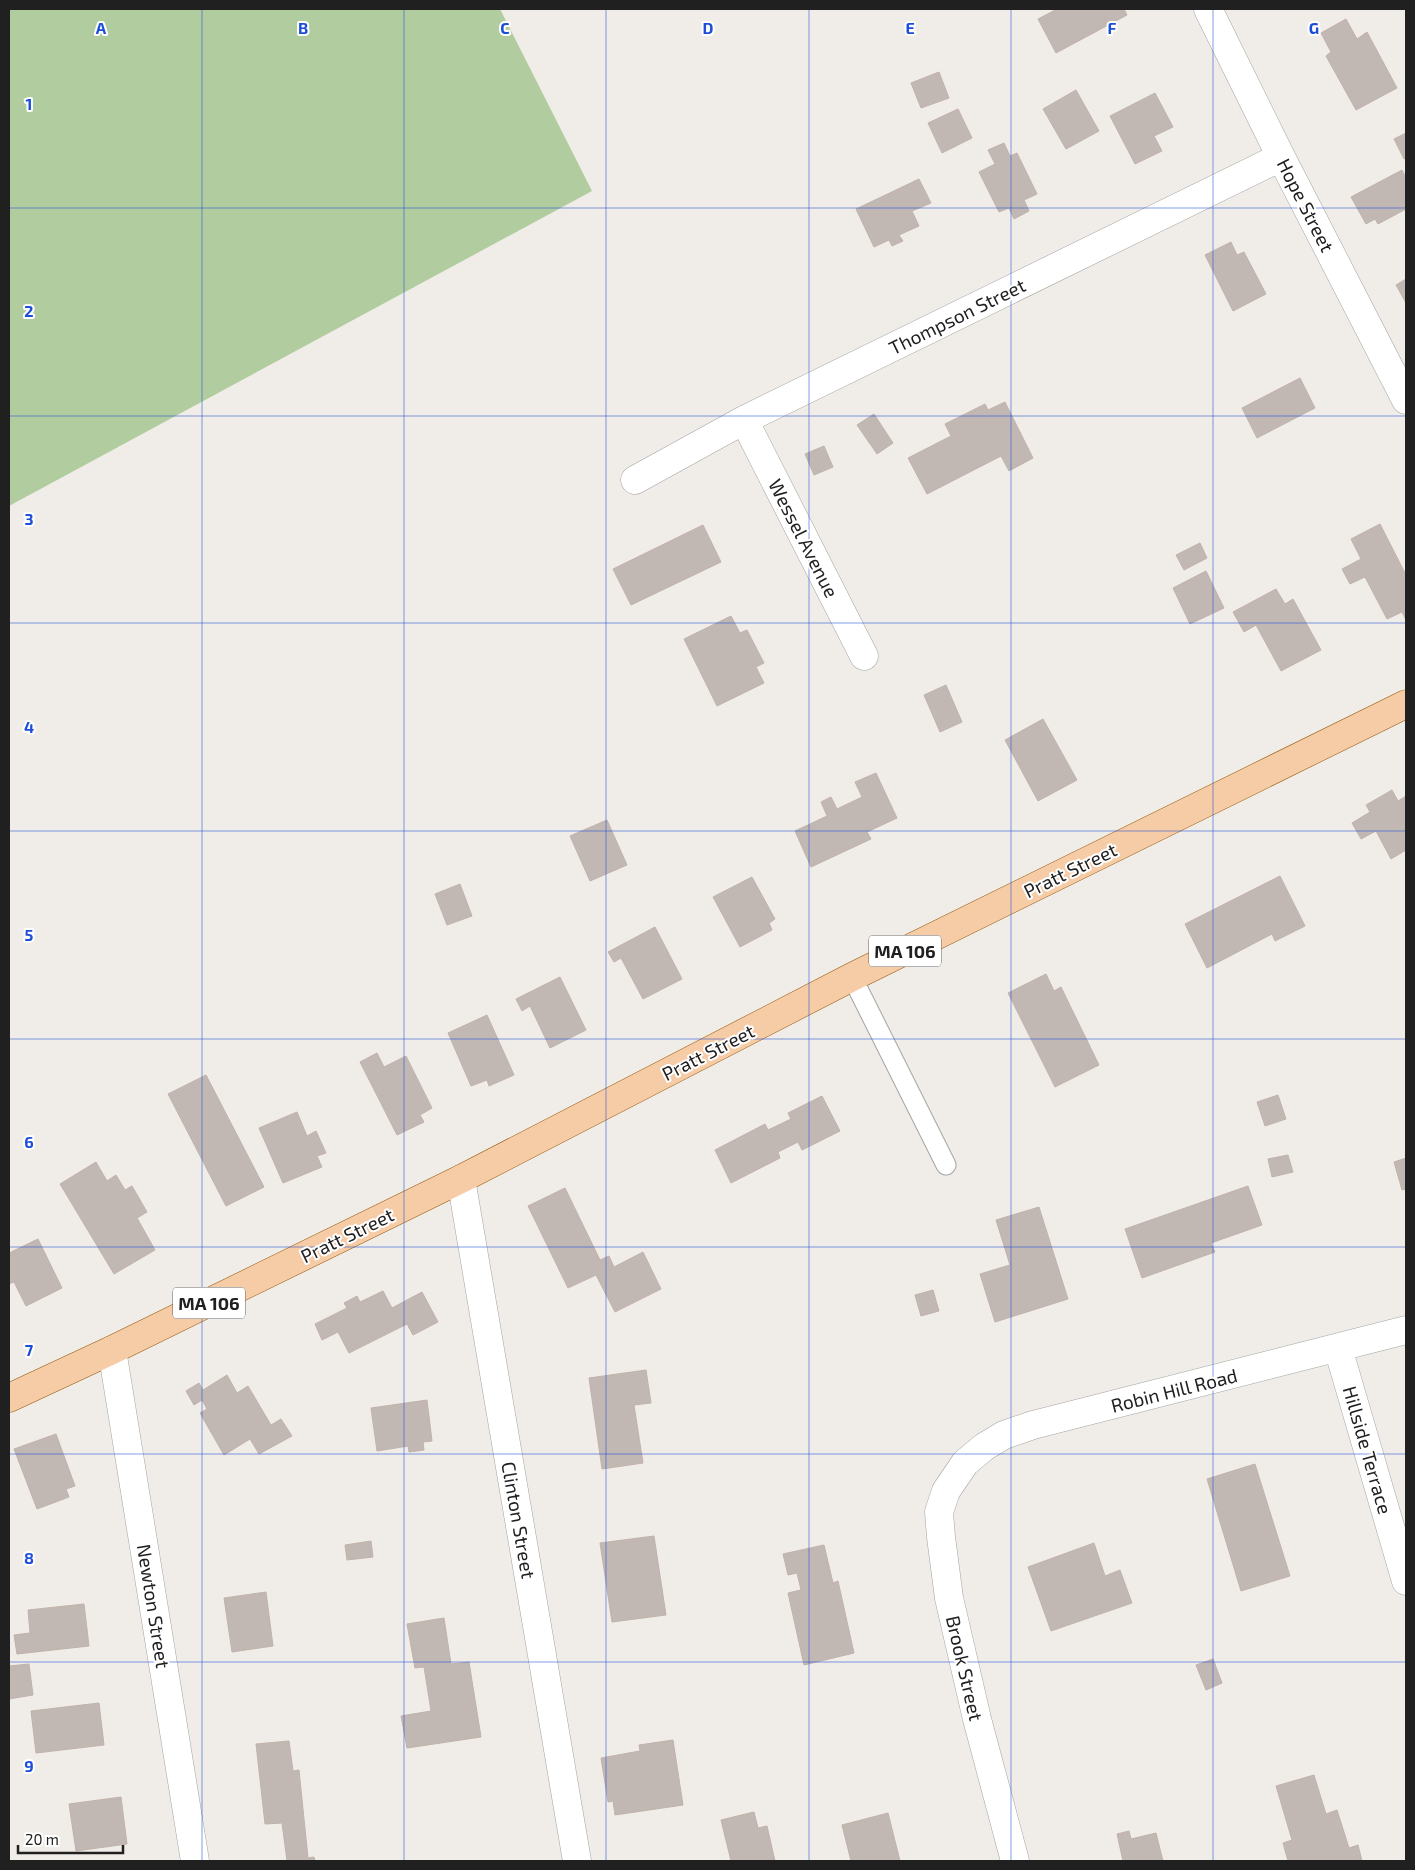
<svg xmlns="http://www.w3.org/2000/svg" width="1415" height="1870" font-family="'Exo 2',sans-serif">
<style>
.forest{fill:#b1cd9f}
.building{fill:#c1b8b4;stroke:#c1b2aa}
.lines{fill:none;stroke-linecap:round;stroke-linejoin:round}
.lane-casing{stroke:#a4a4a4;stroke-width:21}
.street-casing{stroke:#a4a4a4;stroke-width:29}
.primary-casing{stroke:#935809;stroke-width:29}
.lane{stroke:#fff;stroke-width:19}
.street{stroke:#fff;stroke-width:28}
.primary{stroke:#f6cca6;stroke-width:28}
.grid{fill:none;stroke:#1d4ed8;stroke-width:1;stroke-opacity:0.55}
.labels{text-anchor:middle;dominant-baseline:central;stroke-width:4;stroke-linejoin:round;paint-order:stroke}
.shield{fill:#fff;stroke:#636363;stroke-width:1}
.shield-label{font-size:18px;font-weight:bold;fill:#202020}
.street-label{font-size:19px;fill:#202020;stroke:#fff}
.grid-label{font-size:16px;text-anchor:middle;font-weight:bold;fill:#1d4ed8;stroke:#fff;stroke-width:4;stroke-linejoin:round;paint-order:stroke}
</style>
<rect width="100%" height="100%" fill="#f0ece7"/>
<path class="forest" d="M9,9H500L592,191L9,506Z"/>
<path class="building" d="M1057,9H1124L1127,15L1056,53L1038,19Z
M1346,19L1357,39L1367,32L1397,88L1356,110L1326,56L1331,52L1321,33Z
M939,72L949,98L921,108L911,83Z
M1076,90L1099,131L1066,149L1043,109Z
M1155,93L1173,127L1154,136L1162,151L1135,164L1110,116Z
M958,109L972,138L942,153L928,123Z
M1406,133V158L1404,159L1394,139Z
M1004,143L1010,156L1017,153L1037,194L1024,200L1029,211L1014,219L1009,208L999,212L979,172L995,164L988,150Z
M1402,170L1406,178V209L1378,224L1375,219L1366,224L1351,197Z
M919,179L931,203L912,211L919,226L899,235L903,241L892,246L889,240L874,247L856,209Z
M1231,242L1237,255L1244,252L1266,294L1233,311L1205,255Z
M1406,279V303L1396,285Z
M1300,378L1315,408L1257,438L1242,408Z
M1005,402L1033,458L1009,471L1001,456L927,494L908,458L951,436L945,424L985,404L988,410Z
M874,414L893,443L877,454L857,425Z
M824,446L833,467L814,475L805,454Z
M1380,524L1406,575V620L1402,612L1387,619L1365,577L1350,584L1342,569L1361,559L1351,539Z
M703,525L721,562L631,605L613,569Z
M1200,543L1207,558L1184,570L1176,555Z
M1206,571L1224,608L1190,624L1173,588Z
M1276,589L1285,604L1293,599L1321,650L1281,671L1256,625L1244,632L1233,612Z
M731,616L740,633L747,630L764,663L756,667L764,683L717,706L684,639Z
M946,685L962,722L940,732L924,695Z
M1043,719L1077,780L1038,801L1005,740Z
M876,773L897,818L867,832L871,839L811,867L795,831L827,816L821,802L831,797L837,809L862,797L855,782Z
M1392,790L1398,801L1406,796V850L1391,859L1376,831L1361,839L1352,823L1370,812L1366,805Z
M607,820L627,865L590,881L570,836Z
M1280,876L1305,926L1275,941L1272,934L1207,968L1185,924Z
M752,877L775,919L769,923L772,930L740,947L713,897Z
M460,884L472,916L447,925L435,894Z
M655,927L682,979L643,999L621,958L614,962L608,952Z
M1046,974L1054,991L1061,987L1099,1065L1055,1087L1008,993Z
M560,977L586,1030L550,1048L530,1006L522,1011L516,999Z
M487,1015L514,1075L489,1086L487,1080L471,1086L448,1033Z
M377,1053L384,1067L406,1056L432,1108L420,1115L424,1122L397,1135L360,1062Z
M206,1075L264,1187L226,1206L168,1094Z
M1278,1095L1286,1119L1265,1126L1257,1102Z
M822,1096L840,1131L802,1150L798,1142L778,1152L780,1158L731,1183L715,1150L765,1124L768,1130L791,1119L788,1113Z
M297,1112L307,1136L316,1131L326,1153L317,1156L322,1167L283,1183L259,1128Z
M1288,1155L1293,1172L1272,1177L1268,1159Z
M1406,1158V1189L1402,1190L1394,1162Z
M96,1162L107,1181L116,1175L125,1190L132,1186L147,1212L137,1218L155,1250L114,1274L60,1184Z
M1248,1186L1262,1225L1211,1243L1215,1252L1142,1278L1125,1229Z
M565,1188L600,1260L609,1256L614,1267L643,1252L661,1289L615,1312L596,1275L568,1288L528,1206Z
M1039,1207L1068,1299L995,1322L980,1274L1010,1265L996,1220Z
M38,1239L62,1288L26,1306L14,1282L9,1284V1253Z
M933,1290L939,1311L921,1316L915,1295Z
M383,1291L392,1308L422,1292L438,1322L413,1335L407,1324L349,1353L338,1332L322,1340L315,1324L347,1308L344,1303L357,1296L360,1302Z
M646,1370L651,1403L634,1405L643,1463L602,1469L589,1378Z
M227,1375L237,1393L248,1386L271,1425L281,1419L292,1436L259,1454L250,1439L224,1455L200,1413L207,1409L202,1400L194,1405L186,1391L199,1383L203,1390Z
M427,1400L432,1441L423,1442L424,1450L409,1452L408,1446L377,1451L371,1408Z
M56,1434L75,1486L66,1489L69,1497L37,1509L14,1449Z
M1255,1464L1290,1576L1241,1591L1207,1479Z
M654,1536L666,1615L612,1622L600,1543Z
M371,1541L373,1557L347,1560L345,1545Z
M1094,1543L1105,1576L1120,1570L1132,1603L1051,1631L1028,1567Z
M824,1545L833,1583L838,1581L854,1653L804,1665L788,1593L801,1590L797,1573L788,1575L783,1554Z
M266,1592L273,1646L232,1652L224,1598Z
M84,1604L89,1646L17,1654L14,1635L30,1633L28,1610Z
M444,1618L451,1664L469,1662L481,1737L407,1748L401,1716L431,1711L424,1667L415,1668L407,1624Z
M1213,1659L1222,1683L1206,1690L1196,1665Z
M29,1664L33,1695L9,1699V1666Z
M99,1703L104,1745L36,1753L31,1711Z
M673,1740L683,1805L615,1815L613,1801L608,1802L601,1758L640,1751L639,1745Z
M289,1741L293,1771L299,1770L308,1858L314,1857L315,1861H287L282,1823L265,1824L256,1744Z
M1314,1775L1326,1814L1337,1810L1349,1848L1358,1845L1362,1861H1288L1283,1843L1292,1840L1276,1786Z
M121,1797L127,1844L76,1851L69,1804Z
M754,1812L758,1828L767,1826L775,1861H731L721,1820Z
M888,1813L900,1861H851L842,1825Z
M1129,1831L1131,1839L1156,1833L1163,1861H1123L1117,1834Z"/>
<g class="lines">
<g class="lane-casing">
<path id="lane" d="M852,977L946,1165"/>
</g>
<g class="street-casing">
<path id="street" d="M1208,9L1281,157L1406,400
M744,420L864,656
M635,480L744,420L1281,157
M461,1179L577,1861
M1338,1348L1406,1581
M112,1350L195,1861
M1015,1861L977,1719L949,1598L941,1537L939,1512L946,1491L965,1463L984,1447L1004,1435L1033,1425L1406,1330"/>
</g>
<g class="primary-casing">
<path id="primary" d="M9,1398L112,1350L461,1179L852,977L1406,704"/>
</g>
<use href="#lane" class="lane"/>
<use href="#street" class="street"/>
<use href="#primary" class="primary"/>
</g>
<path class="grid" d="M202,9V1861M404,9V1861M606,9V1861M809,9V1861M1011,9V1861M1213,9V1861M9,208H1406M9,416H1406M9,623H1406M9,831H1406M9,1039H1406M9,1247H1406M9,1454H1406M9,1662H1406"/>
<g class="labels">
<g class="shield">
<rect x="869" y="935.5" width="72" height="31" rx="4"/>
<rect x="173" y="1287.5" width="72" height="31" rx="4"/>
</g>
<g class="shield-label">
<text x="905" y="951">MA 106</text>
<text x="209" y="1303">MA 106</text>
</g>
<g class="street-label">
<text transform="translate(1306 205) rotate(63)">Hope Street</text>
<text transform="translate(957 316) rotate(-26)">Thompson Street</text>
<text transform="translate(804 538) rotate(63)">Wessel Avenue</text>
<text transform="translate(1070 870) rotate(-26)">Pratt Street</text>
<text transform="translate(708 1052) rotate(-27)">Pratt Street</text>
<text transform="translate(347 1235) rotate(-26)">Pratt Street</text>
<text transform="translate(1174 1390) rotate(-14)">Robin Hill Road</text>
<text transform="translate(1368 1450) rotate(74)">Hillside Terrace</text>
<text transform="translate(519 1520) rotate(80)">Clinton Street</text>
<text transform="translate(154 1606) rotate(81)">Newton Street</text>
<text transform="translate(965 1668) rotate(77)">Brook Street</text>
</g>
</g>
<g class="grid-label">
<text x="101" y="34">A</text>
<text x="303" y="34">B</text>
<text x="505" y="34">C</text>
<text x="708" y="34">D</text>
<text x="910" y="34">E</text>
<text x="1112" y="34">F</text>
<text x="1314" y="34">G</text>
<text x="29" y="110">1</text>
<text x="29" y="317">2</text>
<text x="29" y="525">3</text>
<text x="29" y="733">4</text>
<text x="29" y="941">5</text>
<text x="29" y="1148">6</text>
<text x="29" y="1356">7</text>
<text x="29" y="1564">8</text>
<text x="29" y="1772">9</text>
</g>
<rect width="1415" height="1870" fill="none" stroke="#202020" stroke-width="20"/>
<path d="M18 1845v8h105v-8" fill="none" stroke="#202020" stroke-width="2.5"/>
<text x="25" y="1845" font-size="15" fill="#202020" stroke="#ffffff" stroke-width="4" paint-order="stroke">20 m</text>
</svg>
